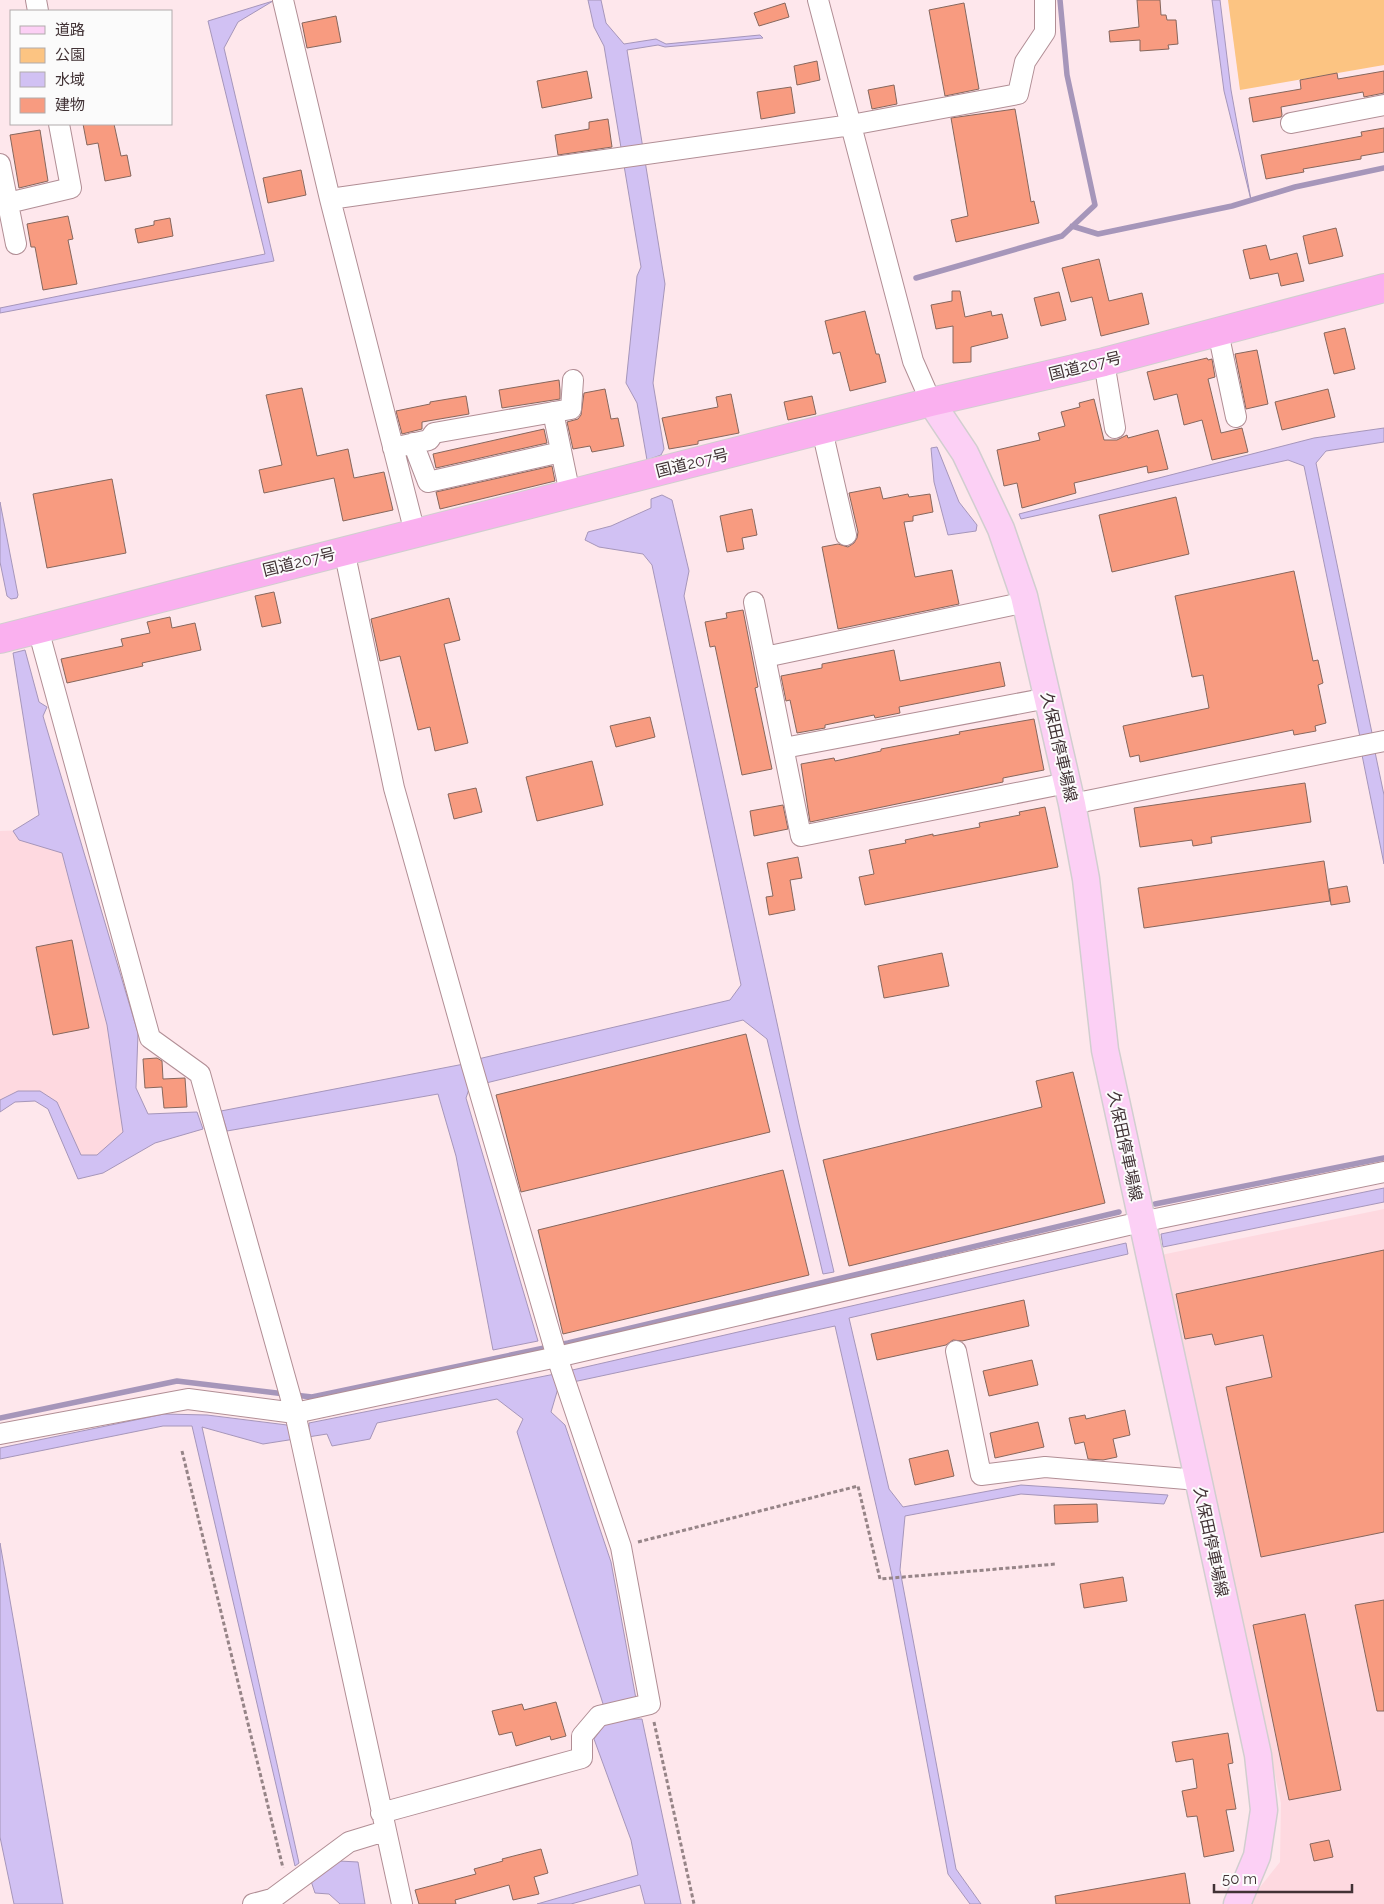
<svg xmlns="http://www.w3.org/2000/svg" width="1384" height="1904" font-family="Raleway,'Noto Sans JP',sans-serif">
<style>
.built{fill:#fed9e0}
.green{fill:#fcc482}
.water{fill:#d1c1f3;stroke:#a696ba}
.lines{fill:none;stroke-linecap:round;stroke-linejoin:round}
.stream{stroke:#a696ba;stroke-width:5.5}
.building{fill:#f89b80;stroke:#86675d}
.minor-casing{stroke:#b18e95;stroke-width:22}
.major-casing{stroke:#d1cecf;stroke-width:29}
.highway-casing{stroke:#d1cecf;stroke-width:30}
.path{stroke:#968487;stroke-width:3;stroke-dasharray:4 2.5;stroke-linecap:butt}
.minor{stroke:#fff;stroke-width:20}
.major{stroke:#fcd0f5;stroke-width:26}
.highway{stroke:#fab0ef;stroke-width:28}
.labels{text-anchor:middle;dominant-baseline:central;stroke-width:4;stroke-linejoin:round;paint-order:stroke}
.street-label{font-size:16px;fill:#413235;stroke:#fbfbfb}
</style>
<rect width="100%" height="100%" fill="#fee7ec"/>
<path class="built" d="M52,829L62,853L107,1025L123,1132L133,1146L80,1167L46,1098L0,1103V831Z
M1384,1209V1904H1250L1253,1896L1280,1862L1281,1803L1161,1255Z"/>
<path class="green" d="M1228,0H1384V65L1240,90Z"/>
<path class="water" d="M588,0H601L606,23L624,44L656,39L666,44L760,35L763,38L665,47L658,45L627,50L665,284L653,383L664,449L661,455L647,460L637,403L626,383L637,276L641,267L604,46L594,27Z
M1212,0H1220L1231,90L1251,200L1224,91Z
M273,1L238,22L224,48L274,261L0,313V308L265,254L208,21Z
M1384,428V442L1326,451L1316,463L1372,733L1360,737L1304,466L1288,460L1021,519L1019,514L1314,438Z
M937,447L959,502L977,525L976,531L948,535L934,482L931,448Z
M662,495L672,500L689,571L684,596L799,1124L834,1272L823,1274L767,1039L743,1020L486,1083L478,1059L730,1000L741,985L652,565L643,554L599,547L585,540L588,532L611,526L651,508V499Z
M0,502L18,595L17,598L11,599L7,596L0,562Z
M25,650L39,702L47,707L43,716L138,1033L136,1088L148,1114L197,1112L203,1129L155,1143L103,1173L78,1179L48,1109L35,1101L15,1102L0,1112V1100L18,1091H40L57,1102L81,1155H97L123,1132L107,1025L62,853L19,840L13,831L39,815L13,653Z
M1375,752L1384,795V864L1362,755Z
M464,1064L470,1086L466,1098L538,1341L493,1350L456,1156L438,1094L227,1131L221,1111Z
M1384,1188V1202L1163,1247L1161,1234Z
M1126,1243L1128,1254L849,1318L889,1489L903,1507L1021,1485L1168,1495L1164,1504L1021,1494L905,1516L900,1570L956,1869L981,1904H970L948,1874L891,1571L835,1326L559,1385L551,1412L565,1425L611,1562L636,1699L628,1719H642L681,1904H645L640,1885L571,1904H537L638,1875L631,1840L594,1739L606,1723L604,1707L517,1432L523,1419L497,1399L377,1423L370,1439L332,1446L327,1434L263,1444L202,1427L299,1863L295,1866L192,1426H163L0,1459V1448L164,1414L207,1415L287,1425L290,1433L309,1430V1423L555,1374Z
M0,1543L63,1904H14L0,1837Z
M339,1861L358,1862L365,1904H340L329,1894L315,1893L311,1881Z"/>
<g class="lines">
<path class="stream" d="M1072,226L1098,234L1232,206L1295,187L1384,168
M916,278L1062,236L1095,205L1067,75L1060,0
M1155,1204L1384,1158
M294,1395L312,1397L568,1343L1119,1212
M0,1418L177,1381L285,1394"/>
</g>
<path class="building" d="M1137,0H1160L1161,15H1166L1167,20H1176L1178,44L1168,45L1169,49L1140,51V40L1110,42L1109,31L1139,27Z
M785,3L789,17L759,26L754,13Z
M964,3L979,89L945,96L929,10Z
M336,16L341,42L307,48L302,23Z
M817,61L820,80L797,85L794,66Z
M587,71L592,98L542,108L537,81Z
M1384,71V93L1364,97L1363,92L1281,107L1282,115L1281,117L1253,122L1249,98L1301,89L1300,80L1337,73L1338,79Z
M894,85L897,104L872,109L868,90Z
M791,87L795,113L761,119L757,92Z
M1015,109L1031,202L1034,201L1039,223L956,242L951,220L968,216L951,118Z
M608,119L612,147L558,155L555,135L589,129V122Z
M83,124H114L121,156L127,155L131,176L105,181L98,143L87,145Z
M1384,128V152L1361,156V159L1303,169L1304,172L1266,179L1261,155L1362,136L1361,132Z
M40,130L48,181L19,188L10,135Z
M301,170L306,195L268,203L263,178Z
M68,216L73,239L68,240L77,284L43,290L35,247H31L27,224Z
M170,218L173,236L138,243L135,229L154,225V221Z
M1336,228L1343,256L1309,264L1303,236Z
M1266,245L1270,260L1297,253L1304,281L1281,286L1278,273L1250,279L1243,250Z
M1099,259L1109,301L1142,293L1149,324L1101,336L1092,297L1071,302L1062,268Z
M952,291H960L965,317L991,311L992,316L1002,314L1008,338L971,347V362L953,363V326L936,329L931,305L952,301Z
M1059,292L1066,320L1041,326L1034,298Z
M865,311L876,354H879L886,382L850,391L840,352L833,354L825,321Z
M1345,328L1355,369L1334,374L1324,333Z
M1257,350L1268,404L1246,409L1235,354Z
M1207,358L1208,360L1212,359L1215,377L1208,379L1221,433L1242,428L1248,452L1212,460L1202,420L1184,425L1177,394L1154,400L1147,372Z
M559,380L560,390V399L502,408L499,390Z
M302,388L317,456L348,449L354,478L384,472L393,510L343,521L334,478L264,493L259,470L282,465L266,395Z
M605,389L611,419L618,418L624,446L592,452L590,446L573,449L567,422L578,419L581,415L584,393Z
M1328,389L1335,417L1282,430L1275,402Z
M731,394L739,433L698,441V444L669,449L662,418L718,407L716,397Z
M466,396L469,414L422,422V429L402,434L396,411L430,404V402Z
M812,396L816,414L788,420L784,402Z
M1094,399L1104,440H1117L1127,435L1128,438L1158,430L1168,469L1148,473L1147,466L1074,483L1076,493L1022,508L1017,483L1004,486L997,450L1040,440L1038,433L1065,426L1061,412L1080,407L1079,403Z
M544,429L547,443L436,468L433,454Z
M552,466L555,481L440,509L436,492Z
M112,479L126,553L47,568L33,494Z
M880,487L883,499L908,494L909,497L930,494L933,512L913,516V521L904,522L915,577L952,570L959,604L838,629L822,547L838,544L848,547L854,543L857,538L858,532L849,493Z
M1176,497L1189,554L1112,572L1099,515Z
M752,509L757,535L742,538L744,549L727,552L720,516Z
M1294,571L1313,661L1318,660L1323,683L1318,685L1326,723L1315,726L1316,731L1294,735L1293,730L1140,762L1139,755L1130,757L1123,726L1209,708L1203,675L1192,677L1175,596Z
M274,592L281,623L262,627L255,596Z
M449,598L460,640L444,644L468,743L435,751L430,727L418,730L400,656L380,661L371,619Z
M743,610L758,687L755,688L772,769L742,775L715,646L710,647L705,622L727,618L726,613Z
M170,617L172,628L195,623L201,650L142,663L143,666L67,683L61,659L123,646L121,639L150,633L147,622Z
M894,650L900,681L1000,662L1005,686L899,707L900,713L875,718L874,715L825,725V728L797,733L790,700L786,701L781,676L822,668V664Z
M650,717L655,737L616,747L610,726Z
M1034,719L1044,770L1003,778V782L810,822L801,764L834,758L835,761L881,751V749L960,734L959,732Z
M592,761L603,805L537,821L526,777Z
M1305,783L1311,822L1211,837L1212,843L1193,846L1192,840L1140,847L1134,808Z
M476,788L482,812L454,819L448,794Z
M783,805L788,829L754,836L750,811Z
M1045,807L1058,867L865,905L859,877L874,874L869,850L906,843L905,840L933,834V836L980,827L979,823L1020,815L1019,812Z
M798,857L802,878L790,880L795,910L769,915L766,897L773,896L767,863Z
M1324,861L1330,901L1144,928L1138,888Z
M1347,886L1350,902L1331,905L1329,889Z
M72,940L89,1028L53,1035L36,947Z
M942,953L949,986L884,998L878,966Z
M746,1034L770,1132L521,1192L496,1095Z
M157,1058L162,1061L163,1079L185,1078L187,1107L164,1108L162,1087L145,1088L143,1059Z
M1073,1072L1105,1203L849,1266L823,1160L1042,1107L1036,1081Z
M783,1170L809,1275L563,1334L538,1230Z
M1384,1250V1532L1261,1557L1226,1387L1272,1377L1263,1335L1215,1345L1212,1334L1185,1339L1176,1294Z
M1024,1300L1029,1326L962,1341L953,1340L946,1345L877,1360L871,1334Z
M1032,1360L1038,1385L989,1396L983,1371Z
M1125,1410L1130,1435L1113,1439L1117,1457L1103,1460L1088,1459L1084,1442L1075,1444L1069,1418L1085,1415L1086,1419Z
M1038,1422L1044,1447L995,1458L990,1433Z
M948,1450L954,1476L915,1485L909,1459Z
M1097,1504L1098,1522L1055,1524L1054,1505Z
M1123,1577L1127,1601L1084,1608L1080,1584Z
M1384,1600V1711H1377L1355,1605Z
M1305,1614L1341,1790L1289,1800L1253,1625Z
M556,1702L566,1736L551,1740L550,1736L516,1746L512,1732L499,1735L492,1711L522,1704L524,1710Z
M1228,1733L1233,1763L1228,1764L1236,1809L1226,1810L1234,1851L1204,1857L1197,1816L1187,1817L1182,1791L1197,1788L1193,1759L1176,1762L1172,1742Z
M1329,1840L1333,1857L1314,1861L1310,1844Z
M541,1849L548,1873L534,1877L539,1894L513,1900L509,1885L455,1900L456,1904H419L415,1890L476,1874L474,1869L503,1861L502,1859Z
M1185,1873L1190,1904H1056L1055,1896Z"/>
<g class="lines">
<g class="minor-casing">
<path id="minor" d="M36,0L38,11
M283,0L330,199L415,533
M818,0L913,361L931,402
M1291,123L1384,105
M0,164L16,244
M330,199L851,125L1018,94L1025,62L1045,32V0
M8,203L71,188L59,124
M1218,332L1236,417
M1104,362L1115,428
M553,412L570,494
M822,430L846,535
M413,443L428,482L561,452
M393,448L429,440L434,433L571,409L573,380
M344,550L394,788L472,1066L557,1357L621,1547L650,1704L599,1716L582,1736V1758L381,1813
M754,602L801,836L1067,783
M38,629L150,1038L200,1074L295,1413L402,1904
M765,657L1026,602
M784,748L1048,698
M1072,804L1384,741
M956,1351L981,1475L1045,1467L1198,1480
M0,1434L188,1399L295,1413L557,1357L1141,1222L1384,1172
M253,1904L272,1899L349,1842L385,1831"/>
</g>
<g class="major-casing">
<path id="major" d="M931,402L965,453L1001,529L1024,596L1072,804L1086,879L1105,1050L1258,1755L1264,1810L1257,1856L1237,1904"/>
</g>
<g class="highway-casing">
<path id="highway" d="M0,639L931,402L1104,362L1384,288"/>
</g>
<path class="path" d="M182,1451L283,1868
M638,1542L858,1486L880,1579L1056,1564
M654,1722L694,1904"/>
<use href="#minor" class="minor"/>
<use href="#major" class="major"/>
<use href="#highway" class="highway"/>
</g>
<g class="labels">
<g class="street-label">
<text transform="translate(1085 366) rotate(-14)">国道207号</text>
<text transform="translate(692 463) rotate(-14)">国道207号</text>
<text transform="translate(299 562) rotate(-14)">国道207号</text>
<text transform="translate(1059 747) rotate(77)">久保田停車場線</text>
<text transform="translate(1125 1146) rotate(78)">久保田停車場線</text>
<text transform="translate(1211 1542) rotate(78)">久保田停車場線</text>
</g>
</g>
<rect x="10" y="10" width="162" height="115" fill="#fbfbfb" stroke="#b1abac"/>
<rect x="20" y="26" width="25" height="8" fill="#fcd0f5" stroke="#b1abac"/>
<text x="55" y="35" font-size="15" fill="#413235">道路</text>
<rect x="20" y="48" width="25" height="15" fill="#fcc482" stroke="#b1abac"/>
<text x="55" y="60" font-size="15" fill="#413235">公園</text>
<rect x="20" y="72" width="25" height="15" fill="#d1c1f3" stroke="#b1abac"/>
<text x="55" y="85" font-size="15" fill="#413235">水域</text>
<rect x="20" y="98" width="25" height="15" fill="#f89b80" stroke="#b1abac"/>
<text x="55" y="110" font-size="15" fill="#413235">建物</text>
<path d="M1214 1884v8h138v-8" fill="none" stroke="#413235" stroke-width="2.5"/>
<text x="1222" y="1884" font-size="15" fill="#413235" stroke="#fbfbfb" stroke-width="4" paint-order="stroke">50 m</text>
</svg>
